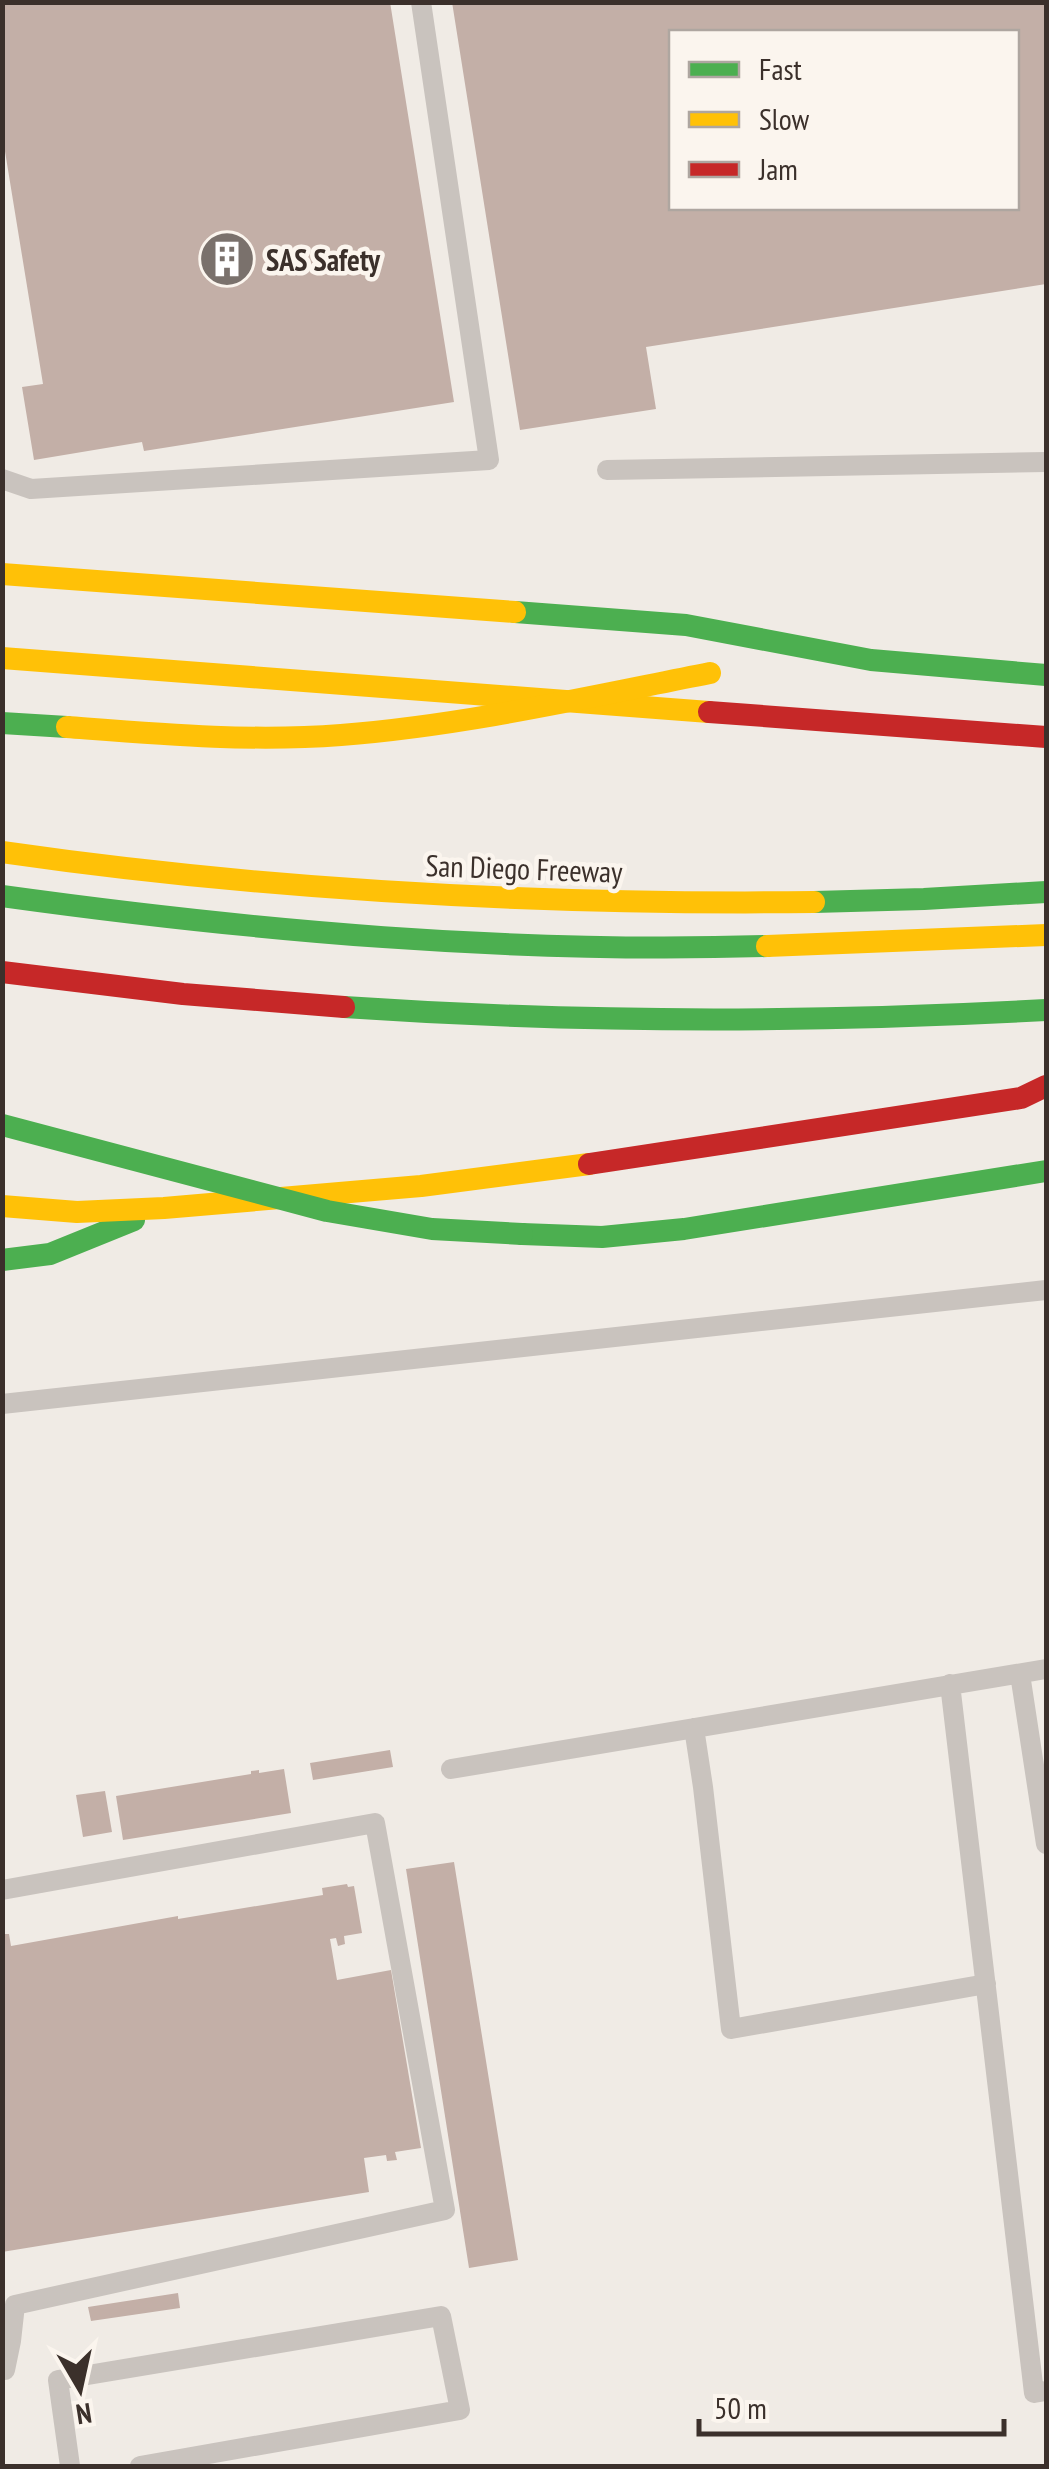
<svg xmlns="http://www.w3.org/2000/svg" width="1049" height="2469" font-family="'PT Sans Narrow',sans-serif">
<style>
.building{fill:#c3afa7;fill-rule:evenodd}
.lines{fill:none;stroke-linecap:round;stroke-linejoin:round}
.lane{stroke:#c9c3be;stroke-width:20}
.fast{stroke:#4caf50;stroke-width:22}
.slow{stroke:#ffc107;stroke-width:22}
.jam{stroke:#c62828;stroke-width:22}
.fast-bridge{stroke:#4caf50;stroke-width:22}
.slow-bridge{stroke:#ffc107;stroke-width:22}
.labels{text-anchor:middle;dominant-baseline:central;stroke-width:9;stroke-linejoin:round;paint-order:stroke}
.poi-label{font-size:30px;font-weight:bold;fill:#3b302b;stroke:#fbf5ee;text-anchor:start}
.street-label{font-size:30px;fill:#3b302b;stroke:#fbf5ee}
</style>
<rect width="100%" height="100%" fill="#f0ebe5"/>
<path class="building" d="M2,2H390L454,402L144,451L142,442L34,460L22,387L43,384L2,133Z
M452,2H1046V284L646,347L656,409L520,430ZM672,32H1016V208H672Z
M390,1750L393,1767L313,1780L310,1763Z
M284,1769L291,1813L123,1840L116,1796L251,1774V1771L259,1770V1773Z
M105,1791L112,1832L83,1837L76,1795Z
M454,1862L518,2260L469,2268L406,1869Z
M347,1884L348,1887L354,1886L362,1933L344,1936L345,1944L338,1946L336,1938L330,1939L337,1980L391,1970L421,2148L395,2152L397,2160L387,2161L386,2155L364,2158L369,2192L2,2252V1934H9L11,1946L178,1916V1919L323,1895L322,1888Z
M178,2293L180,2308L91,2321L88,2307Z"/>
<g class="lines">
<path class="lane" d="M607,470L1046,462
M2,479L31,489L489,460L421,2
M2,1404L1046,1290
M1020,1674L1046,1844
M950,1684L1034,2393L1046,2391
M694,1728L703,1787L731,2029L986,1984
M451,1769L1046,1669
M2,1890L375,1823L445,2210L15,2305L11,2341L5,2370H2
M70,2466L58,2380L441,2316L460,2410L140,2466"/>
<path class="fast" d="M515,612L686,625L871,660L1046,675
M2,723L67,727
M2,896C255,931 511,954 767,946
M814,902L924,899L1046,892
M344,1007C578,1023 812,1023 1046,1010
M522,1234L602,1237L684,1229L1046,1171
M2,1260L50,1254L134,1220"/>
<path class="slow" d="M2,574L515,612
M2,658L709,712
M2,852C272,891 542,905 814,902
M767,946L1046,935
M2,1206L77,1212L164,1208L421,1186L589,1164"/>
<path class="jam" d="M709,712L1046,737
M2,972L183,994L344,1007
M589,1164L1021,1098L1046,1086"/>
<path class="fast-bridge" d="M2,1125L327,1211L432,1229L522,1234"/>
<path class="slow-bridge" d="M67,727C159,734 249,742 341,735C466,725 588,697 710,673"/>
</g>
<defs>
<g id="building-disc" transform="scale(2.875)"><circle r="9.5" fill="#7a716c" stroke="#fbf5ee"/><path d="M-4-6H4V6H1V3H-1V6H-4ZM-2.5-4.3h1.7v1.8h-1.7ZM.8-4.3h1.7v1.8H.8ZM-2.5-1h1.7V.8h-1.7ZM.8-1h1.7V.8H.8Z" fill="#fff"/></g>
</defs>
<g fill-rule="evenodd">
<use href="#building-disc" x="227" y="259"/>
</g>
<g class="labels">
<g class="poi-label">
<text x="266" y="259">SAS Safety</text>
</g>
<g class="street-label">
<text transform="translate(524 868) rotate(2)">San Diego Freeway</text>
</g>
</g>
<rect width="1049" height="2469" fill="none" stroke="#3b302b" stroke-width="10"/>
<rect x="669" y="30" width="350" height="180" fill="#fbf5ee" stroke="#aea6a0" stroke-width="2.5"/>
<rect x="689" y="62" width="50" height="15" fill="#4caf50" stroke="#aea6a0" stroke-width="2.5"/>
<text x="759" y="80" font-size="30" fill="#3b302b">Fast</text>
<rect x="689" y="112" width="50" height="15" fill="#ffc107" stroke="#aea6a0" stroke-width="2.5"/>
<text x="759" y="130" font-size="30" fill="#3b302b">Slow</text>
<rect x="689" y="162" width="50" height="15" fill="#c62828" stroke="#aea6a0" stroke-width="2.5"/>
<text x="759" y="180" font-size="30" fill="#3b302b">Jam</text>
<g transform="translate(80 2389) rotate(171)" stroke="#fbf5ee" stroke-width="8" paint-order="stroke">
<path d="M0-8L18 38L0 25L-18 38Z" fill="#3b302b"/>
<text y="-15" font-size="28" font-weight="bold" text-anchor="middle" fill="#3b302b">N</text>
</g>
<path d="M699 2419v15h305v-15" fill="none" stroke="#3b302b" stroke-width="5"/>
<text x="714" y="2419" font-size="30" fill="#3b302b" stroke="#fbf5ee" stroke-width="8" paint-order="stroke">50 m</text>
</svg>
